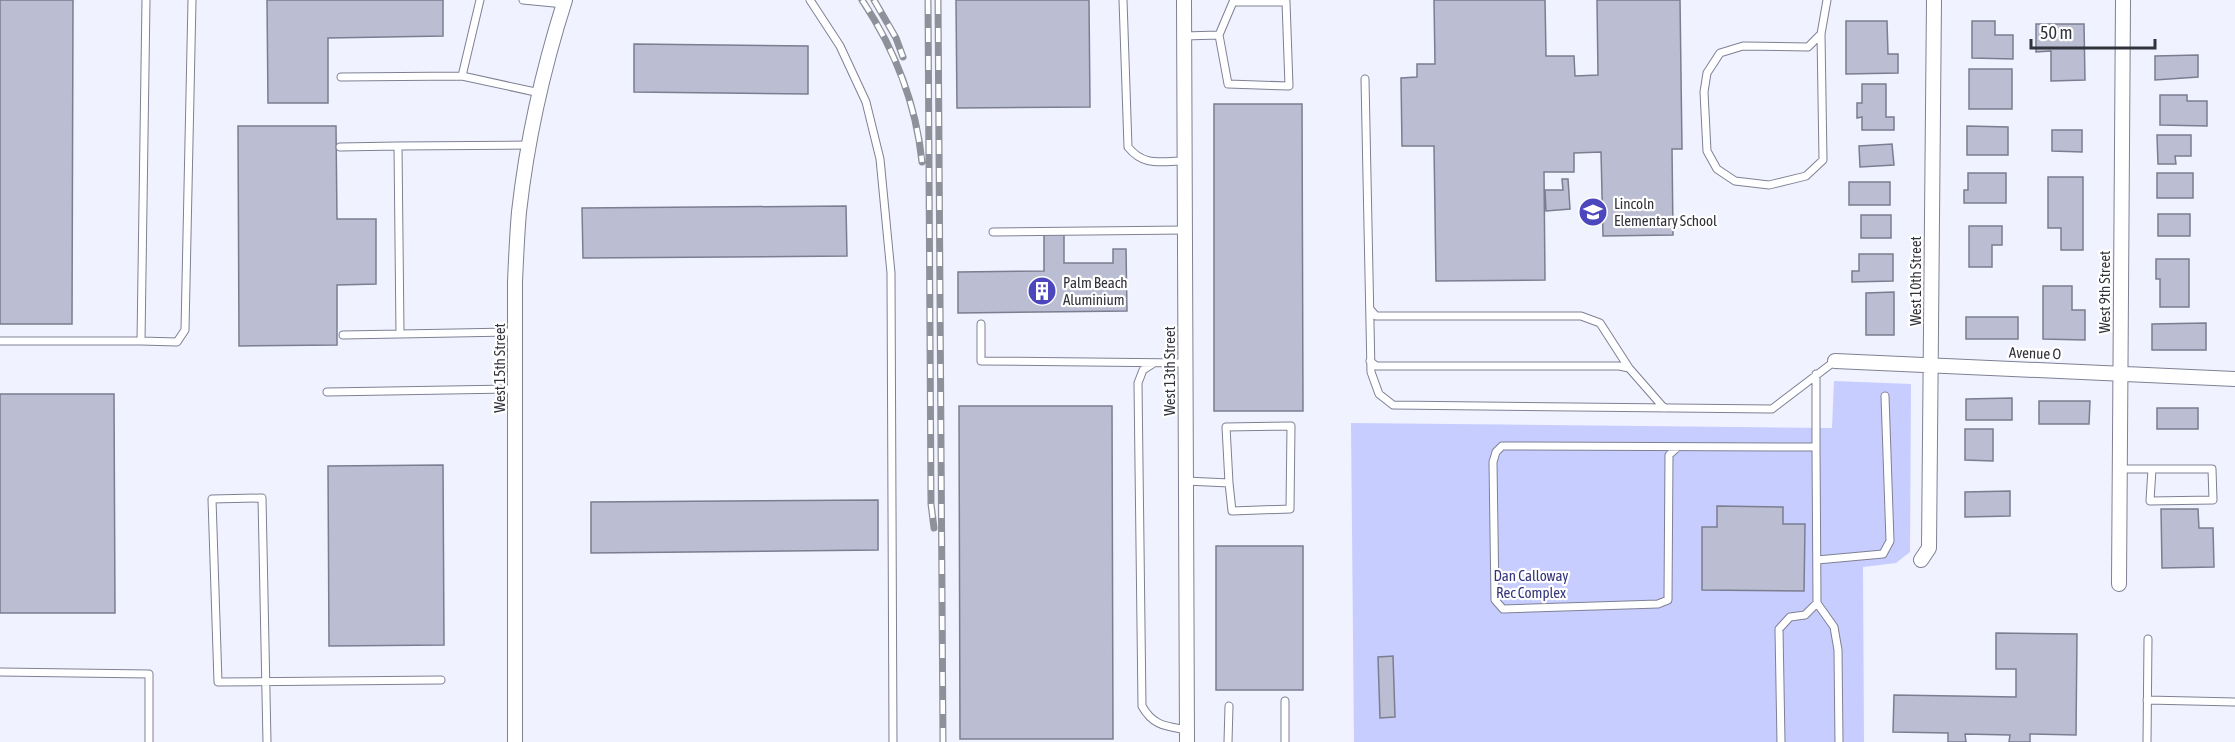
<svg xmlns="http://www.w3.org/2000/svg" width="2235" height="742" font-family="'Asap Condensed',sans-serif">
<style>
.green{fill:#c7cdff}
.building{fill:#bbbed2;stroke:#7b7d90;stroke-width:1.5}
.lines{fill:none;stroke-linecap:round;stroke-linejoin:round}
.service-casing{stroke:#7e8194;stroke-width:9}
.minor-casing{stroke:#7e8194;stroke-width:16}
.service{stroke:#fff;stroke-width:7}
.minor{stroke:#fff;stroke-width:14}
.rail-casing{stroke:#8e909a;stroke-width:7}
.rail{stroke:#fff;stroke-width:4.5;stroke-dasharray:14;stroke-linecap:butt}
.labels{text-anchor:middle;dominant-baseline:central;stroke-width:4.5;stroke-linejoin:round;paint-order:stroke}
.poi-label{font-size:15px;fill:#31323a;stroke:#fff;text-anchor:start}
.street-label{font-size:15px;fill:#31323a;stroke:#fff}
.park-label{font-size:15px;fill:#35357c;stroke:#fff}
</style>
<rect width="100%" height="100%" fill="#f0f2ff"/>
<path class="green" d="M1834,381L1911,384L1910,552L1896,563L1863,567L1864,742H1354L1351,423L1832,428Z"/>
<path class="building" d="M0,0H73L72,324H0Z
M267,0H443V36L328,38V103H268Z
M956,0H1089L1090,107L957,108Z
M1434,0H1545L1546,56H1574L1575,76L1598,75L1597,0H1680L1682,149H1672L1673,235L1603,236L1601,152L1574,153V172H1544L1545,280L1436,281L1434,146H1402L1401,78L1417,77V64H1435Z
M1846,21H1887L1888,54H1898V73L1846,74Z
M1972,21H1995V35H2013V59L1972,58Z
M2036,24H2084L2085,80L2051,81V51L2036,52Z
M634,44L808,46V94L634,92Z
M2198,55V77L2155,80V56Z
M1969,69H2012V109H1969Z
M1862,84H1886V117H1894V130H1862V117L1857,118V103H1862Z
M2160,95H2187V101H2207V126L2160,125Z
M1214,104H1302L1303,411H1214Z
M238,126H336L337,219H376V284L337,285V345L239,346Z
M1967,126L2008,127V155H1967Z
M2052,130H2082V152L2052,151Z
M2157,135H2191V156H2175L2176,164H2158Z
M1892,144L1894,165L1860,167L1859,146Z
M1968,173H2006V203H1964V190H1968Z
M2157,173H2193V198H2157Z
M2048,177H2083V250H2061V228H2048Z
M1562,179H1568L1570,209L1546,211L1545,190H1563Z
M1849,182H1890V205H1849Z
M846,206L847,256L583,258L582,208Z
M2158,214H2190V236H2158Z
M1861,215H1891V238H1861Z
M1969,226H2002V245H1992V267H1969Z
M1044,232H1064V263H1113V249H1126L1127,311L958,313V272L1044,271Z
M1859,254H1893V281L1852,282V271H1859Z
M2156,259H2189V307H2160V279H2156Z
M2043,286H2072V310H2085V340L2043,339Z
M1894,292V335H1866V293Z
M1966,317H2018V339H1966Z
M2206,323V350H2152V324Z
M0,394H114L115,613H0Z
M2012,398V420H1966V399Z
M2039,401H2090L2089,424H2039Z
M959,406H1112L1113,739H960Z
M2157,408H2198V429H2157Z
M1965,429H1993V461L1965,460Z
M443,465L444,645L329,646L328,466Z
M2010,491V516L1965,517V492Z
M878,500V550L591,553V502Z
M1717,506L1783,507V524H1805L1804,591L1702,590V527H1717Z
M2161,509H2198L2199,528H2213L2214,567L2162,568Z
M1216,546H1303V690H1216Z
M1996,633L2077,634L2076,735L2030,734V742H2009L2010,735L1965,734L1966,742H1948V733L1893,732L1894,695L2016,697V669H1996Z
M1393,656L1395,717L1380,718L1378,657Z"/>
<g class="lines">
<g class="service-casing">
<path id="service" d="M480,0L462,76L540,93
M523,0L564,4
M810,0L840,46L866,102L880,159L891,273L893,742
M1123,0L1128,147C1144,167 1161,161 1184,161
M1821,34L1808,47L1743,46L1720,53L1707,73L1704,92L1707,151L1717,169L1735,181L1769,185L1806,176L1823,160L1821,34L1827,0
M1184,36L1219,35L1233,2H1286L1289,86L1228,84L1219,35
M341,77L462,76
M1365,79L1371,372L1379,394L1393,405L1772,409L1835,361
M340,147L398,146
M993,232L1185,230
M1370,309L1376,316H1581L1600,323L1629,368
M981,324V361L1185,363
M515,332L400,334L398,146L529,145
M343,335L400,334
M0,341H141L146,0
M141,341L177,342L185,330L192,0
M1370,361L1376,366H1619L1629,368L1664,408
M1154,363L1143,370L1138,383L1142,706C1153,726 1166,726 1187,730
M1816,374V447
M327,392L515,389
M1678,447L1669,455L1668,600L1658,604L1503,609L1495,600L1493,462L1496,452L1502,446L1816,447L1817,603L1805,615L1790,617L1779,629L1781,742
M2119,469H2212L2213,500L2150,501L2152,469
M1186,481L1229,483L1232,511L1290,509L1291,426L1226,427L1229,483
M1817,560L1883,554L1890,541L1885,396
M1817,603L1834,627L1838,650L1839,742
M0,672L149,674V742
M2147,700L2235,702
M267,742L262,498L212,499L218,682L441,680
M1228,742L1229,706
M1285,742V701
M2147,742L2148,639"/>
</g>
<g class="minor-casing">
<path id="minor" d="M1184,0L1187,742
M1835,361L2235,379
M1921,560L1929,548L1934,0
M2119,584L2123,0
M515,742V282C516,259 517,235 519,212C527,140 543,69 565,0"/>
</g>
<use href="#service" class="service"/>
<use href="#minor" class="minor"/>
<g class="rail-casing">
<path id="rail" d="M862,0C894,48 916,104 922,162
M874,0L896,38L903,57
M928,0L931,504L934,528
M938,0L943,742"/>
</g>
<use href="#rail" class="rail"/>
</g>
<defs>
<g id="school-disc" transform="scale(1.5)"><circle r="9.5" fill="#4c47bd" stroke="#fff"/><path d="M0-5L7-2L0 1L-7-2ZM-4 1L0 2.5L4 1V4Q0 6-4 4Z" fill="#fff"/></g>
<g id="building-disc" transform="scale(1.5)"><circle r="9.5" fill="#4c47bd" stroke="#fff"/><path d="M-4-6H4V6H1V3H-1V6H-4ZM-2.5-4.3h1.7v1.8h-1.7ZM.8-4.3h1.7v1.8H.8ZM-2.5-1h1.7V.8h-1.7ZM.8-1h1.7V.8H.8Z" fill="#fff"/></g>
</defs>
<g fill-rule="evenodd">
<use href="#school-disc" x="1593" y="212"/>
<use href="#building-disc" x="1042" y="291"/>
</g>
<g class="labels">
<g class="poi-label">
<text x="1614" y="203">Lincoln<tspan x="1614" dy="17">Elementary School</tspan></text>
<text x="1063" y="282">Palm Beach<tspan x="1063" dy="17">Aluminium</tspan></text>
</g>
<g class="street-label">
<text transform="translate(1915 281) rotate(-90)">West 10th Street</text>
<text transform="translate(2104 292) rotate(-90)">West 9th Street</text>
<text transform="translate(2035 353) rotate(2)">Avenue O</text>
<text transform="translate(499 368) rotate(-90)">West 15th Street</text>
<text transform="translate(1169 371) rotate(-90)">West 13th Street</text>
</g>
<g class="park-label">
<text x="1531" y="575">Dan Calloway<tspan x="1531" dy="17">Rec Complex</tspan></text>
</g>
</g>
<path d="M2031 39v9h124v-9" fill="none" stroke="#31323a" stroke-width="3"/>
<text x="2040" y="39" font-size="18" fill="#31323a" stroke="#ffffff" stroke-width="4.5" paint-order="stroke">50 m</text>
</svg>
